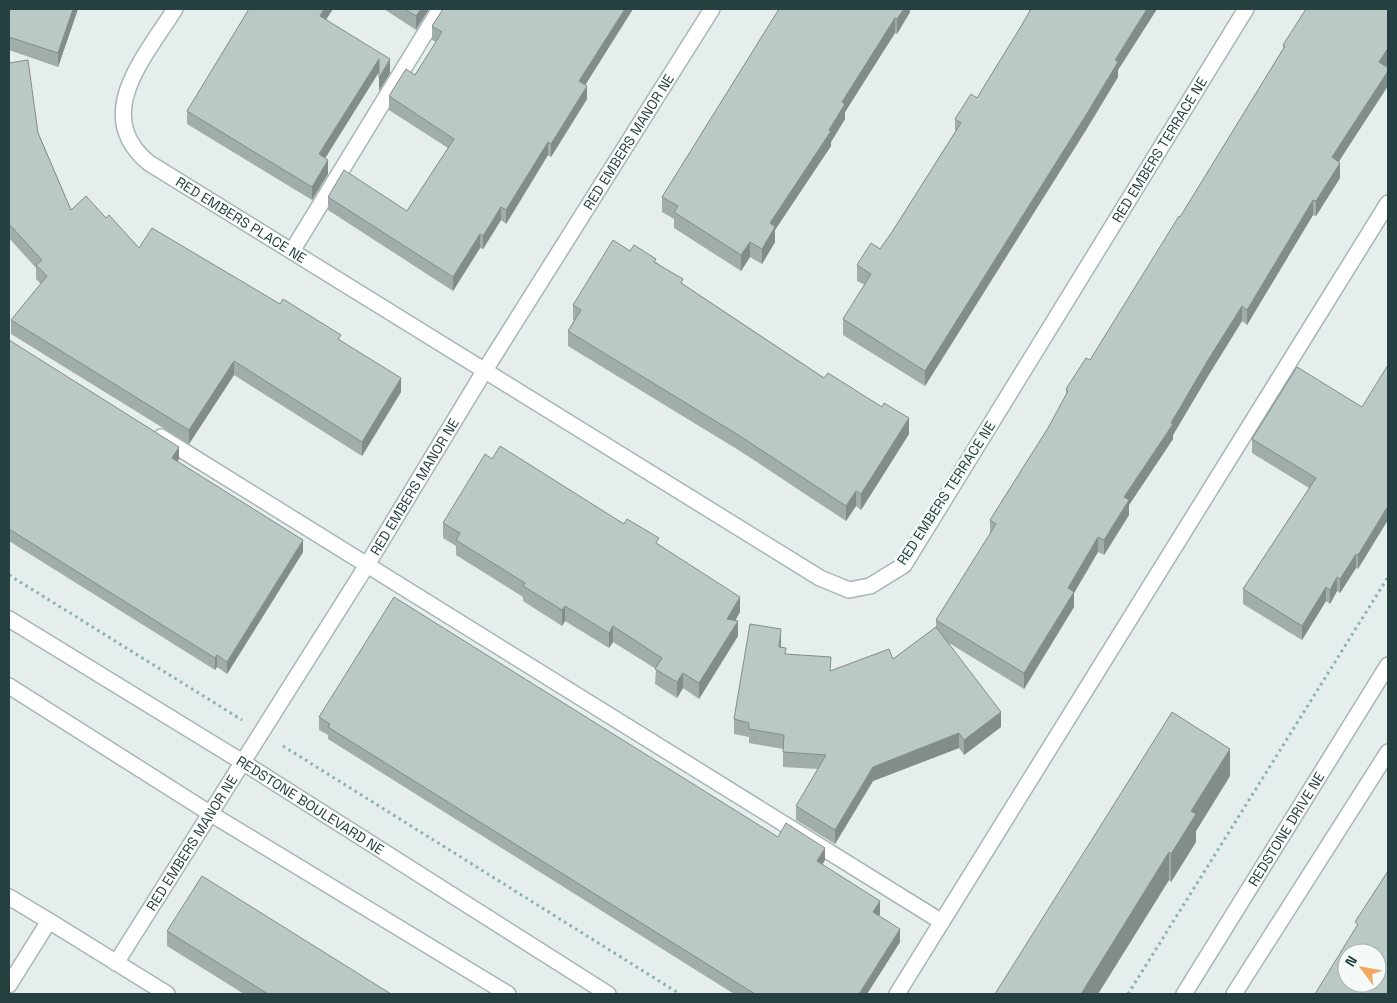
<svg xmlns="http://www.w3.org/2000/svg" width="1397" height="1003" font-family="'Space Grotesk',sans-serif">
<style>
.lines{fill:none;stroke-linecap:round;stroke-linejoin:round}
.service-casing{stroke:#a7b6b5;stroke-width:18}
.minor-casing{stroke:#a7b6b5;stroke-width:18}
.tertiary-casing{stroke:#a7b6b5;stroke-width:18}
.path{stroke:#85b1ae;stroke-width:3;stroke-dasharray:2.5 4;stroke-linecap:butt}
.service{stroke:#fff;stroke-width:15}
.minor{stroke:#fff;stroke-width:15}
.tertiary{stroke:#fff;stroke-width:15}
.wall{fill:#a0adaa}
.shaded-wall{fill:#828d8b}
.building{fill:#bac9c6;stroke:#828d8b;fill-rule:evenodd}
.labels{text-anchor:middle;dominant-baseline:central;stroke-width:5;stroke-linejoin:round;paint-order:stroke}
.street-label{font-size:14px;fill:#24403f;stroke:#f5faf9}
</style>
<rect width="100%" height="100%" fill="#e5eeec"/>
<g class="lines">
<g class="service-casing">
<path id="service" d="M292,251L440,9
M161,437L942,922
M897,994L1388,203"/>
</g>
<g class="minor-casing">
<g id="minor">
<path id="s1" d="M175,9C145,57 91,115 149,163L820,578L849,590L870,586L904,565L1246,9"/>
<path d="M9,897L49,921L9,985"/>
<path d="M49,921L167,994"/>
<path id="s2" d="M116,963L367,565L485,370L712,9"/>
</g>
</g>
<g class="tertiary-casing">
<g id="tertiary">
<path id="s3" d="M9,619L244,763L608,994"/>
<path d="M9,686L211,814L508,994"/>
<path id="s4" d="M1184,994L1388,665"/>
<path d="M1234,994L1388,752"/>
</g>
</g>
<path class="path" d="M9,575L242,720
M283,746L680,994
M1128,994L1388,577"/>
<use href="#service" class="service"/>
<use href="#minor" class="minor"/>
<use href="#tertiary" class="tertiary"/>
</g>
<path class="wall" d="M9,9H78L58,67L9,50Z
M333,9L326,19L390,73L379,91V72L325,158L328,174L312,200L187,124V111Z
M384,9H429L416,30Z
M443,9H633L585,85L587,99L551,157L548,155L506,224L501,220L483,249L480,248L453,291L328,210V197L407,211L448,148L389,110V96L415,75L436,42L432,40V26Z
M779,9H910V12L897,34L895,33L845,112V119L831,142V146L775,230V242L762,264L750,257L741,271L674,228V219L662,212V197Z
M1029,9H1157L1118,70V77L1086,130L925,386L843,335V319L865,285L857,281V265L880,249L892,232L955,132V119L977,98L1020,28L1029,13Z
M1283,45L1388,63L1339,162L1340,178L1316,216L1313,215L1247,325L1242,321L1208,376L1173,435V439L1129,505V515L1104,555L1098,552L1074,593V607L1024,689L949,643L1001,727L964,755L959,748L873,781L835,844L796,820V806L818,769L783,767V749L749,743V737L734,734V719L781,644V648L786,654L831,671L893,659L936,627V620L990,534V520L1048,428L1066,395V389L1090,360L1180,217L1283,49Z
M9,63L71,210L106,218L139,248L341,341L401,392L362,456L234,375L189,444L11,334V320L41,284L36,279V268L9,238Z
M656,262L683,284L909,434L861,510L856,506L846,521L740,451L568,346V331L574,320H573V305Z
M9,340L179,459L177,462L303,552L227,674L217,667L215,670L9,541Z
M1362,407L1358,569L1356,568L1340,593L1337,591L1330,604L1326,601L1302,640L1243,604V589L1309,488L1252,453V439Z
M492,459L624,524L659,545L740,612L735,621L738,636L699,699L683,688L677,698L655,684L656,669L613,642L609,648L565,621L562,626L523,601V597L456,555V546L443,538V523Z
M319,717L778,837L825,860L822,864L880,914L879,915L900,942L867,994H734L328,739V735L319,730Z
M1230,776L1196,831V842L1171,882L1169,880L1098,994H995Z
M167,931L391,994H244L167,946Z"/>
<path class="shaded-wall" d="M73,9H78L58,67V53Z
M324,9H333L320,29V16Z
M421,9H429L416,30V16Z
M625,9H633L579,95V81Z
M904,9H910V12L897,34V19Z
M1147,9H1157L1118,70V77L1086,130L925,386V371Z
M895,18V33L845,112V119L831,142V146L775,230V242L762,264V249L770,223L829,130L842,102Z
M1388,48V63L1379,78V62Z
M379,59V72L319,168V154Z
M390,59V73L379,91V78Z
M1388,71V86L1332,172V157Z
M587,86V99L551,157V144Z
M548,142V155L506,224V210Z
M328,160V174L312,200V187Z
M1340,163V178L1316,216V201Z
M1313,200V215L1247,325V310Z
M501,207V220L483,249V236Z
M480,234V248L453,291V277Z
M750,242V257L741,271V255Z
M1242,306V321L1208,376L1173,435V439L1129,505V515L1104,555V540L1124,497L1171,423L1208,360Z
M234,361V375L189,444V430Z
M401,378V392L362,456V442Z
M909,418V434L861,510V494Z
M179,447V459L172,470V458Z
M856,491V506L846,521V506Z
M1388,506V520L1358,569V555Z
M1098,537V552L1074,593V607L1024,689V673L1068,588Z
M303,540V552L227,674V662Z
M1356,554V568L1340,593V579Z
M1337,577V591L1330,604V590Z
M1326,587V601L1302,640V626Z
M740,597V612L727,634V619Z
M565,606V621L562,626V610Z
M738,621V636L699,699V683Z
M613,626V642L609,648V633Z
M781,629V644L779,662V647Z
M217,655V667L215,670V658Z
M683,673V688L677,698V682Z
M1001,712V727L964,755V740Z
M959,733V748L873,781L835,844V830L873,767Z
M1230,749V776L1196,831V842L1171,882V854L1191,811Z
M825,848V860L817,874V861Z
M1169,852V880L1098,994H1081Z
M880,901V914L873,925V912Z
M900,929V942L867,994H859Z"/>
<path class="building" d="M9,9H73L58,53L9,37Z
M249,9H324L320,16L390,59L379,78V59L319,154L328,160L312,187L187,111Z
M405,9H421L416,16Z
M443,9H625L579,81L587,86L551,144L548,142L506,210L501,207L483,236L480,234L453,277L328,197L344,170L407,211L454,139L389,96L406,69L415,75L442,32L432,26Z
M779,9H904L897,19L895,18L842,102L845,104L829,130L831,131L770,223L775,227L762,249L750,242L741,255L674,212L678,206L662,197Z
M1031,9H1147L1115,60L1118,62L1086,115L925,371L843,319L871,274L857,265L871,243L880,249L892,232L961,123L955,119L971,94L977,98L1020,28Z
M1306,9H1388V48L1379,62L1388,68V71L1332,157L1340,163L1316,201L1313,200L1247,310L1242,306L1208,360L1171,423L1173,424L1124,497L1129,500L1104,540L1098,537L1068,588L1074,592L1024,673L936,620L996,524L990,520L1048,428L1068,391L1066,389L1086,358L1090,360L1179,216L1180,217L1285,46L1283,45Z
M28,60L38,133L71,210L86,196L106,218L109,215L139,248L152,228L280,304L283,299L341,335L338,339L401,378L362,442L234,361L189,430L11,320L47,276L36,265L42,260L9,224V63Z
M613,240L630,251L634,245L656,259L654,262L683,279L681,283L824,378L828,373L882,407L884,403L909,418L861,494L856,491L846,506L740,436L568,331L581,310L573,305Z
M9,340L179,447L172,458L303,540L227,662L217,655L215,658L9,529Z
M1388,365V506L1358,555L1356,554L1340,579L1337,577L1330,590L1326,587L1302,626L1243,589L1316,478L1252,439L1297,367L1362,407Z
M500,446L624,524L627,519L659,538L656,543L740,597L727,619L738,621L699,683L683,673L677,682L655,669L662,658L613,626L609,633L565,606L562,610L523,586L525,583L456,540L460,533L443,523L485,454L492,459Z
M394,597L778,837L786,823L825,848L817,861L880,901L873,912L900,929L859,994H755L328,727L330,724L319,717Z
M750,624L781,629L779,647L786,648L785,654L831,657L830,671L889,649L893,659L936,627L1001,712L964,740L959,733L873,767L835,830L796,806L826,755L783,752L784,735L749,729V723L734,719Z
M1172,712L1230,749L1191,811L1196,814L1171,854L1169,852L1081,994H995Z
M1388,871V994H1315L1358,924L1355,922ZM1347,953H1377V983H1347Z
M202,876L391,994H268L167,931Z"/>
<g class="labels">
<g class="street-label">
<text stroke="none"><textPath href="#s2" startOffset="968">RED EMBERS MANOR NE</textPath></text>
<text stroke="none"><textPath href="#s1" startOffset="1545">RED EMBERS TERRACE NE</textPath></text>
<text stroke="none"><textPath href="#s1" startOffset="284">RED EMBERS PLACE NE</textPath></text>
<text stroke="none"><textPath href="#s2" startOffset="562">RED EMBERS MANOR NE</textPath></text>
<text transform="translate(946 493) rotate(-57)">RED EMBERS TERRACE NE</text>
<text stroke="none"><textPath href="#s3" startOffset="354">REDSTONE BOULEVARD NE</textPath></text>
<text stroke="none"><textPath href="#s4" startOffset="194">REDSTONE DRIVE NE</textPath></text>
<text stroke="none"><textPath href="#s2" startOffset="142">RED EMBERS MANOR NE</textPath></text>
</g>
</g>
<rect width="1397" height="1003" fill="none" stroke="#24403f" stroke-width="20"/>
<g transform="translate(1362 968) rotate(302)"><circle r="24" fill="#f5faf9" stroke="#a1b0af"/>
<path d="M0-4L9 19L0 12L-9 19Z" fill="#f1a85f"/>
<text y="-8" font-size="14" font-weight="bold" text-anchor="middle" fill="#24403f">N</text>
</g>
</svg>
